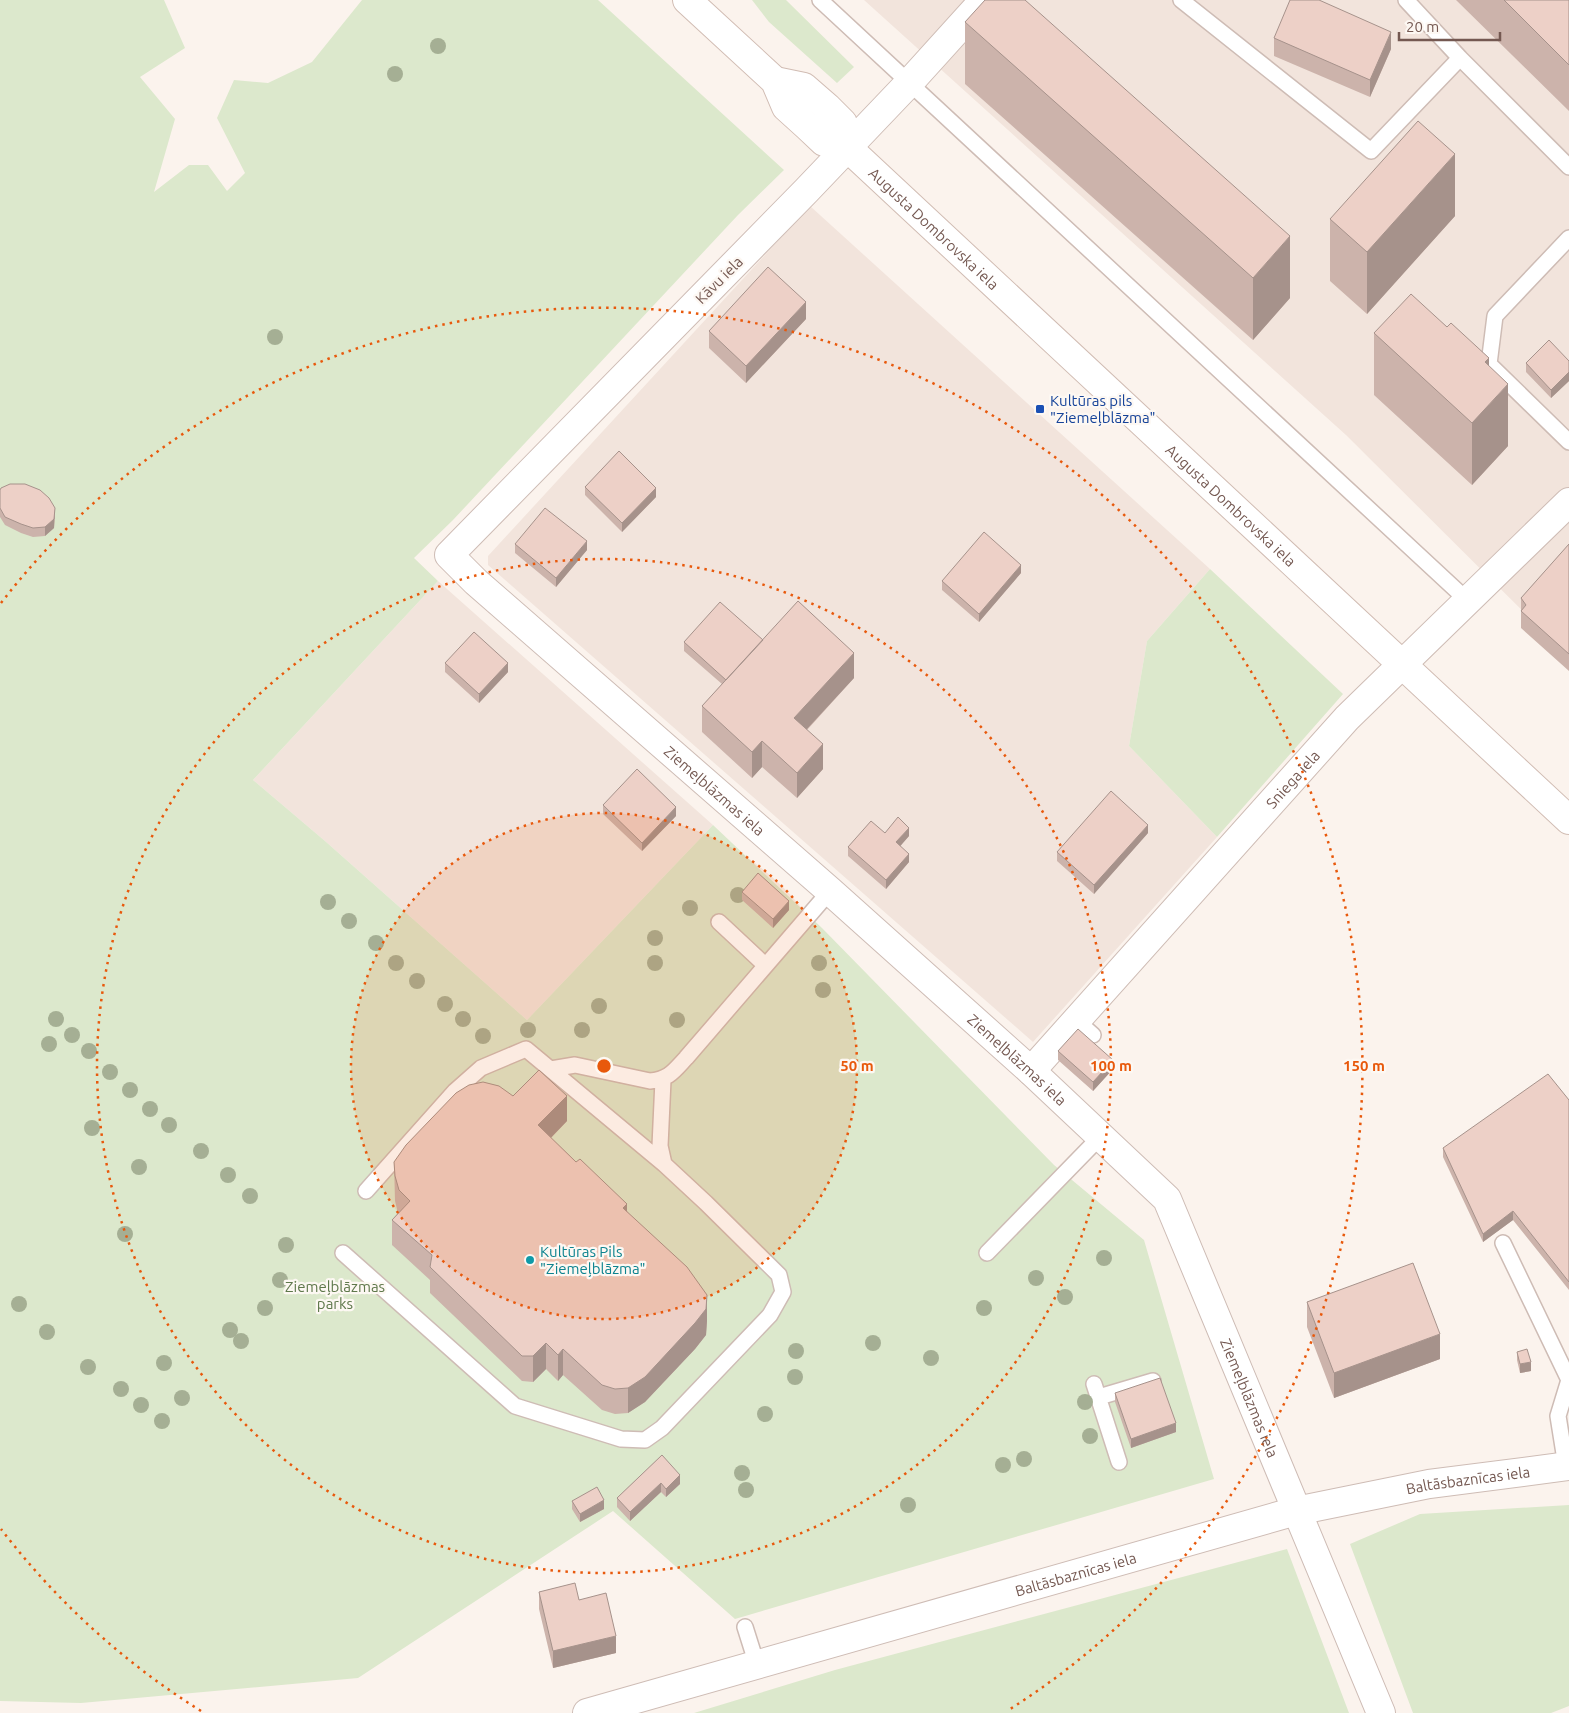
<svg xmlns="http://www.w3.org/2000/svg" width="1569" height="1713" font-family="Ubuntu,sans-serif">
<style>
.residential{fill:#f2e4dc}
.green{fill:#dce8cc}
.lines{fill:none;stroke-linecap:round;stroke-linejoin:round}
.service-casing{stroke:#cebcb5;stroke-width:18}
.minor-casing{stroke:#cebcb5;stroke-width:30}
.tertiary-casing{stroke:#cebcb5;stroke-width:30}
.secondary-casing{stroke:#d1bcb3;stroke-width:30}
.service{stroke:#fff;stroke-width:15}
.minor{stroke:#fff;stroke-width:28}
.tertiary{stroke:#fff;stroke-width:28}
.secondary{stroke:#fff;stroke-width:28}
.tree{fill:#a5af94}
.wall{fill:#ccb3ab}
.shaded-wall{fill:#a6928b}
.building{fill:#edd0c7;stroke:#a6928b}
.ring{fill:none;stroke:#e8590c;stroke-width:2.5;stroke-dasharray:2.5 5}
.transit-dot{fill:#1a4fb4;stroke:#fdf8f3;stroke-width:2}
.culture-dot{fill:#0f9aa8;stroke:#fdf8f3;stroke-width:2}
.labels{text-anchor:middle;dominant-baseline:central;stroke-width:4.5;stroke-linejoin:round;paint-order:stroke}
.street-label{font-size:15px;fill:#745851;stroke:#fdf8f3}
.transit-label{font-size:15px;fill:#164399;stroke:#fdf8f3;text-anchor:start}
.culture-label{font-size:15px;fill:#0d838f;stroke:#fdf8f3;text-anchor:start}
.park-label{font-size:15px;fill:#5f784b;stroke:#fdf8f3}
.centre{fill:#e8590c;stroke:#fdf8f3;stroke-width:2.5}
.ring-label{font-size:15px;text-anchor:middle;font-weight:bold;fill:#e8590c;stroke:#fdf8f3;stroke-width:4.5;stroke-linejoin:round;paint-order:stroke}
</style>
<rect width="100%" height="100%" fill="#fbf3ed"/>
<path class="residential" d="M864,0H1569V657L1346,435Z
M810,206L1210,569L1147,641L1129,746L1217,837L1033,1042L488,565V556Z
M438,581L713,825L527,1020L325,841L253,780Z"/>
<path class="green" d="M0,0H164L185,48L140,77L175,119L154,192L189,165H208L227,191L245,173L217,118L234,80L268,83L312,62L362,0H598L784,170L738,215L453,520L414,558L438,581L253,780L325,841L527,1020L713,825L822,928L1054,1165L1144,1240L1214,1479L735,1619L613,1511L358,1678L81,1703L0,1701Z
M752,0H786L854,67L837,83L769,22Z
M1210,569L1343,694L1217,837L1129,746L1147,641Z
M1569,1505V1706L1551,1713H1413L1350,1544L1420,1514Z
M1287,1549L1349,1713H694L835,1670Z"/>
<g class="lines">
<g class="service-casing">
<path id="service" d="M820,0L1468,601
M1181,0L1371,151L1460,58
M1406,0L1460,58L1569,167
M1569,238L1495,316L1489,364L1569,442
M719,922L765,965
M1076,1020L1093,1035
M551,1069L575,1065L650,1081C669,1079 673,1072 686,1058L830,891
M663,1080L660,1146L664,1164
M1503,1243L1569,1380L1558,1416L1566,1466
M343,1253L515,1406L621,1439L645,1440L662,1428L770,1315L783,1292L779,1275L706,1203L664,1164L526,1049L481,1068L455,1091L366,1191
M987,1253L1101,1136
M1094,1384L1119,1462
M1099,1397L1153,1381
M745,1627L757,1665"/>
</g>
<g class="minor-casing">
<g id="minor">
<path id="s1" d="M984,0L909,83L806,191L449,555L476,582L830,891L1031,1071L1167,1199L1381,1713"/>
<path id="s2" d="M1031,1071L1347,718L1569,502"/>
</g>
</g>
<g class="tertiary-casing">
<g id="tertiary">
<path id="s3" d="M587,1713L1296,1511L1429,1484L1569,1466"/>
</g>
</g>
<g class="secondary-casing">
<g id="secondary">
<path id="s4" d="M687,0L775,81L786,107L807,126L824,142L848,148L1569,820"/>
<path d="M775,81L804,87L827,107L843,123L848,148"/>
</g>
</g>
<use href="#service" class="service"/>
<use href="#minor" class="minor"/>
<use href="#tertiary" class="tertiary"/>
<use href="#secondary" class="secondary"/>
</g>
<g class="tree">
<circle cx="438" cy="46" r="8"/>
<circle cx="395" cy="74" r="8"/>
<circle cx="275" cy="337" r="8"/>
<circle cx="738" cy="895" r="8"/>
<circle cx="328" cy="902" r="8"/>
<circle cx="690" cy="908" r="8"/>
<circle cx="349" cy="921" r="8"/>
<circle cx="655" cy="938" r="8"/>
<circle cx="376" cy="943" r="8"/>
<circle cx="396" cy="963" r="8"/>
<circle cx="655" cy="963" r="8"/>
<circle cx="819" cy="963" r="8"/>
<circle cx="417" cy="981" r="8"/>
<circle cx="823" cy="990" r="8"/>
<circle cx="445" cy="1004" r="8"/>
<circle cx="599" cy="1006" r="8"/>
<circle cx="56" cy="1019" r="8"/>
<circle cx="463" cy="1019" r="8"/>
<circle cx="677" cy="1020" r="8"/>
<circle cx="528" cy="1030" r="8"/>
<circle cx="582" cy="1030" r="8"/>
<circle cx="72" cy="1035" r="8"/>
<circle cx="483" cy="1036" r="8"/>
<circle cx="49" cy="1044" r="8"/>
<circle cx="89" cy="1051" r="8"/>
<circle cx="110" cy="1072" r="8"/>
<circle cx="130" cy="1090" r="8"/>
<circle cx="150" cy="1109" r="8"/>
<circle cx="169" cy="1125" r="8"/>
<circle cx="92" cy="1128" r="8"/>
<circle cx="201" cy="1151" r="8"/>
<circle cx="139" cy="1167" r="8"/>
<circle cx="228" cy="1175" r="8"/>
<circle cx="250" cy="1196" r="8"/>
<circle cx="125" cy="1234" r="8"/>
<circle cx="286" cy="1245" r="8"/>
<circle cx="1104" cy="1258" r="8"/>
<circle cx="1036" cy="1278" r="8"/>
<circle cx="280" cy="1280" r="8"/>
<circle cx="1065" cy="1297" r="8"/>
<circle cx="19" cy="1304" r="8"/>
<circle cx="265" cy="1308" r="8"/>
<circle cx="984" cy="1308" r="8"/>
<circle cx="230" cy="1330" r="8"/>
<circle cx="47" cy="1332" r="8"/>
<circle cx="241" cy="1341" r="8"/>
<circle cx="873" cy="1343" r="8"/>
<circle cx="796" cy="1351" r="8"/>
<circle cx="931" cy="1358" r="8"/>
<circle cx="164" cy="1363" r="8"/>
<circle cx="88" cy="1367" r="8"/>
<circle cx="795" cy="1377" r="8"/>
<circle cx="121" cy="1389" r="8"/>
<circle cx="182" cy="1398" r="8"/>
<circle cx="1085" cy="1402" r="8"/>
<circle cx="141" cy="1405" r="8"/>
<circle cx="765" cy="1414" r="8"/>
<circle cx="162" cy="1421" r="8"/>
<circle cx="1090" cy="1436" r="8"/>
<circle cx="1024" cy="1459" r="8"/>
<circle cx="1003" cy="1465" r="8"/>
<circle cx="742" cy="1473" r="8"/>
<circle cx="746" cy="1490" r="8"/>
<circle cx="908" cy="1505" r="8"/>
</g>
<path class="wall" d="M1456,0H1569V111Z
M965,22L1290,298L1253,340L965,84Z
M1274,38L1391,49L1370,97L1274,56Z
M1455,216L1367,314L1330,281V219Z
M806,319L746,383L709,348V331Z
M1374,333L1489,366L1508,446L1472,485L1374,395Z
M1569,361V381L1551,398L1526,372V363Z
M585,487L656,497L622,532L585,495Z
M0,490L55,516L54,528L45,536L33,537L21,533L5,525L0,517Z
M515,544L587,550L556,587L515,553Z
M1569,544V671L1521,628V598Z
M1021,573L979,622L942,590V581Z
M763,640L854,678L807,730L823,769L797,798L762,767L752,778L702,732V706L722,684L684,651V642Z
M445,663L508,672L479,703L445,672Z
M603,805L676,816L642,851L603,814Z
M885,833L909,836L900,846L909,862L886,889L848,856V847Z
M1148,833L1094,894L1057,861V852Z
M742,892L789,910L773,928L742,900Z
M1058,1051L1113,1069L1093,1091L1058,1060Z
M513,1096L567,1121L551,1138L627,1211L707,1321L706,1335L695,1349L645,1402L628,1413L615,1414L602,1410L563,1375L558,1381L546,1369L533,1382L522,1381L430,1293V1280L392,1245V1220L398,1213L395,1201L394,1162Z
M1569,1100V1290L1513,1220L1483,1242L1443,1157V1148Z
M1307,1302L1440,1359L1334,1398L1307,1327Z
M1517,1352L1531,1371L1520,1373L1517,1360Z
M1115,1393L1176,1432L1131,1448L1115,1402Z
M662,1455L680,1484L666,1497L661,1492L630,1521L617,1507V1498Z
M572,1501L604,1509L580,1522L572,1509Z
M539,1592L579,1600L616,1653L553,1668L539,1609Z"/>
<path class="shaded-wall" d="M1391,32V49L1370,97V80Z
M1455,154V216L1367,314V252Z
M1290,236V298L1253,340V278Z
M806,302V319L746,383V366Z
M1489,358V405L1508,384V446L1472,485V423L1485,362Z
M1569,372V381L1551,398V390Z
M656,488V497L622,532V523Z
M55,508L54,528L45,536V527Z
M587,541V550L556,587V578Z
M1021,565V573L979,622V614Z
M854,653V678L794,743V718Z
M508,663V672L479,703V694Z
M762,741V767L752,778V752Z
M823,744V769L797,798V773Z
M676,807V816L642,851V843Z
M1148,825V833L1094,894V885Z
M909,828V836L896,851V842Z
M909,854V862L886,889V880Z
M789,901V910L773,928V919Z
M1113,1060V1069L1093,1091V1082Z
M567,1096V1121L538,1151V1125Z
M627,1204V1230L623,1208Z
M1513,1211V1220L1483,1242V1234Z
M707,1295V1321L706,1335L695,1349L645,1402L628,1413V1388Z
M1440,1334V1359L1334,1398V1373Z
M546,1343V1369L533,1382V1356Z
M563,1349V1375L558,1381V1355Z
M1531,1362V1371L1520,1373V1364Z
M1176,1423V1432L1131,1448V1439Z
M680,1475V1484L666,1497V1489Z
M661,1483V1492L630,1521V1512Z
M604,1500V1509L580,1522V1514Z
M616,1636V1653L553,1668V1651Z"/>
<path class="building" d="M985,0H1025L1290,236L1253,278L965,22Z
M1290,0H1319L1391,32L1370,80L1274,38Z
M1504,0H1569V65Z
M1418,121L1455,154L1367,252L1330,219Z
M768,267L806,302L746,366L709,331Z
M1411,294L1447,327L1451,323L1489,358L1485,362L1508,384L1472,423L1374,333Z
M1549,340L1569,361V372L1551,390L1526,363Z
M619,451L656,488L622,523L585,487Z
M10,484H25L40,490L49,498L55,508L54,519L45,527L33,528L21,524L5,517L0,508V490L1,488Z
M545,508L587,541L556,578L515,544Z
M984,532L1021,565L979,614L942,581Z
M1569,544V654L1521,611L1526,605L1521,598Z
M798,601L854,653L794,718L823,744L797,773L762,741L752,752L702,706Z
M720,602L763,640L726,680L684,642Z
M474,632L508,663L479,694L445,663Z
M637,769L676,807L642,843L603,805Z
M1111,791L1148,825L1094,885L1057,852Z
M898,817L909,828L896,842L909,854L886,880L848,847L871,821L885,833Z
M758,873L789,901L773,919L742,892Z
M1078,1029L1113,1060L1093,1082L1058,1051Z
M539,1070L567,1096L538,1125L576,1162L580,1159L627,1204L623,1208L687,1267L707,1295L706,1309L695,1323L645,1377L628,1388L615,1389L602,1385L563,1349L558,1355L546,1343L533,1356H522L430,1267L432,1255L392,1220L410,1201L399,1190L395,1176L394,1162L406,1145L456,1093L469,1085L483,1082L499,1086L513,1096Z
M1548,1074L1569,1100V1282L1513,1211L1483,1234L1443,1148Z
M1413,1263L1440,1334L1334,1373L1307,1302Z
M1527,1349L1531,1362L1520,1364L1517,1352Z
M1160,1378L1176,1423L1131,1439L1115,1393Z
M662,1455L680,1475L666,1489L661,1483L630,1512L617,1498Z
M597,1487L604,1500L580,1514L572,1501Z
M575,1583L579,1600L606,1593L616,1636L553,1651L539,1592Z"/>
<circle cx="604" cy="1066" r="253" fill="#e8590c" fill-opacity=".12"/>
<g class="ring">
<circle cx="604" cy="1066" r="253"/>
<circle cx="604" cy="1066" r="507"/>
<path d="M201 1711A760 760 0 0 1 1 1529M1 603A760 760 0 1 1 1007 1711"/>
</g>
<rect class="transit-dot" x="1035" y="404" width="10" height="10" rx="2.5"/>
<circle class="culture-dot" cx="530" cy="1260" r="5"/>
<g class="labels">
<g class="street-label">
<text stroke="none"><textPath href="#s4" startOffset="342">Augusta Dombrovska iela</textPath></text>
<text transform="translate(719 280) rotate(-45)">Kāvu iela</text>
<text stroke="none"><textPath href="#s4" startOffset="748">Augusta Dombrovska iela</textPath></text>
<text stroke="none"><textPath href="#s2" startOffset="392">Sniega iela</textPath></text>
<text stroke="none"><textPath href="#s1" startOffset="1126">Ziemeļblāzmas iela</textPath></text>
<text stroke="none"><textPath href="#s1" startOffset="1531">Ziemeļblāzmas iela</textPath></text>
<text stroke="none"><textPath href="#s1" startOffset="1951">Ziemeļblāzmas iela</textPath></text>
<text stroke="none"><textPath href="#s3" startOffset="912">Baltāsbaznīcas iela</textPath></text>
<text stroke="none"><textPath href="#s3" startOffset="508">Baltāsbaznīcas iela</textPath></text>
</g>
<g class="transit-label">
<text x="1050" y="400">Kultūras pils<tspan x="1050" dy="17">"Ziemeļblāzma"</tspan></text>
</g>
<g class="culture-label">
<text x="540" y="1251">Kultūras Pils<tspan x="540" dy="17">"Ziemeļblāzma"</tspan></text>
</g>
<g class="park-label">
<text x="335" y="1286">Ziemeļblāzmas<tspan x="335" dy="17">parks</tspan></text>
</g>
</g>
<circle cx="604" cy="1066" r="8" class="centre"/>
<g class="ring-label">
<text x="857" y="1071">50 m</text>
<text x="1111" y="1071">100 m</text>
<text x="1364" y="1071">150 m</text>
</g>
<path d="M1399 32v8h101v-8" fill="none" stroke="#745851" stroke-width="2.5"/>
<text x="1406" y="32" font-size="15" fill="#745851" stroke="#fdf8f3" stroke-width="4" paint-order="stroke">20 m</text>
</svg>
